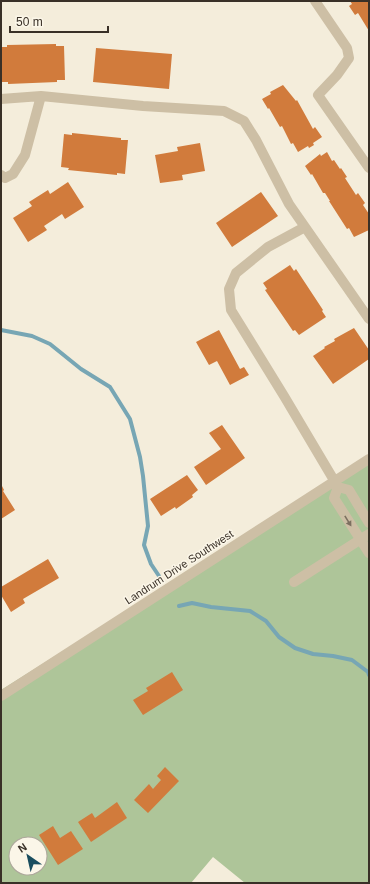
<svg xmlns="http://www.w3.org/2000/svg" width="370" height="884" font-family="Arial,sans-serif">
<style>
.green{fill:#aec599;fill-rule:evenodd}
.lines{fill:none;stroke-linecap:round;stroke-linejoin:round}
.stream{stroke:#77a6b4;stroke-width:4}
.building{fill:#d17b3c}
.minor{stroke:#cdbfa5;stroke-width:10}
.oneway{fill:#7c7060}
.labels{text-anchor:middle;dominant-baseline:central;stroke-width:3;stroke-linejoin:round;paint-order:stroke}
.street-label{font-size:11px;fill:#393027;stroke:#fbf6e8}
</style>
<rect width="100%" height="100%" fill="#f4eddb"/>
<path class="green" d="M369,459V883H245L213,857L191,883H1V690ZM16,844H40V868H16Z"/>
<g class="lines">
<path class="stream" d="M1,330L32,336L50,344L81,369L110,387L130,419L140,457L143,476L148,526L144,545L151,564L159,576
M179,606L192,603L211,607L250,611L266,621L279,637L295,648L313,654L333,656L352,660L368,672L369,675"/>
</g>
<path class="building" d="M350,1H369V31L358,13L355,15L349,6L352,4Z
M56,44V46H64L65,80H57V82L8,84V82H1V47H7V45Z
M96,48L172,54L169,89L93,82Z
M283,85L296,101L297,100L313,129L315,127L322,137L313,143L314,145L309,148L308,146L298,152L293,143L291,144L282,126L280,127L269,108L268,109L262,99L271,94L270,92Z
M72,133L121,138V140H128L125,174L117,173V175L68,170L69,168L61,167L64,134L72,135Z
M200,143L205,171L182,175L183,180L160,183L155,155L178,151L177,147Z
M327,152L332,161L334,160L340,169L341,168L347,177L345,178L356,195L358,193L365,203L363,205L369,214V230L354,237L349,228L347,229L329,201H330L325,193H323L312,174L311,175L305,166L320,154L321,156Z
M68,182L84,207L65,219L62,214L44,226L47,230L28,242L13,218L32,206L29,202L48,190L50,194Z
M261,192L278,216L232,247L216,223Z
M290,265L294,271L296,269L323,310L322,311L326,317L299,335L295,330L293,331L265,290L267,289L263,283Z
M354,328L369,350V359L333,384L313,356L325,348L324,347L335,341L334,339Z
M219,330L240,369L244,367L249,375L230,385L217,361L209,365L196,342Z
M222,425L245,458L206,485L194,467L221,449L209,433Z
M187,475L198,490L192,495L193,497L176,509L175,507L161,516L150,499Z
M2,486L4,490L3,491L15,510L1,519V487Z
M48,559L59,578L23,599L25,603L11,612L1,595V587Z
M172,672L183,690L143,715L133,700L148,691L146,688Z
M165,767L179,781L148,813L134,800L149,784L153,789L161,780L157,776Z
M117,802L127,818L91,842L78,822L92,813L95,818Z
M53,826L60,838L71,831L83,849L58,865L39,835Z"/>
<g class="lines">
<path class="minor" d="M315,1L347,48L349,58L337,75L318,95L369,168
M41,96L143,106L224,111L244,121L256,140L289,204L369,319
M1,99L41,96L25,155L13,174L5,178L1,175
M305,227L268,247L236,273L229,289L231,310L284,396L338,487L349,490L369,523
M338,487L334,498L369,553
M294,582L369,534
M1,696L369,459"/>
</g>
<defs><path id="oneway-solid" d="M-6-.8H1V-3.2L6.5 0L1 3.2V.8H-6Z"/></defs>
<use class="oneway" href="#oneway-solid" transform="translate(348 521) rotate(58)"/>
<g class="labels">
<g class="street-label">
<text transform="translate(179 567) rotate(-33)">Landrum Drive Southwest</text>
</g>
</g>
<rect width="370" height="884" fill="none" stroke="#393027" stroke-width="4"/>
<g transform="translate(28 856) rotate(326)"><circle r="19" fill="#fbf6e8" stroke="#ada79b"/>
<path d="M0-3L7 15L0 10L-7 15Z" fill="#194d5e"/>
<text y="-6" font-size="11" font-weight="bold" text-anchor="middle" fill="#393027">N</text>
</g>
<path d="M10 26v6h98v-6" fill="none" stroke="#393027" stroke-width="2"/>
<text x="16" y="26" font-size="12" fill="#393027" stroke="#fbf6e8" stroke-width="3" paint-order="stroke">50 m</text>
</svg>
